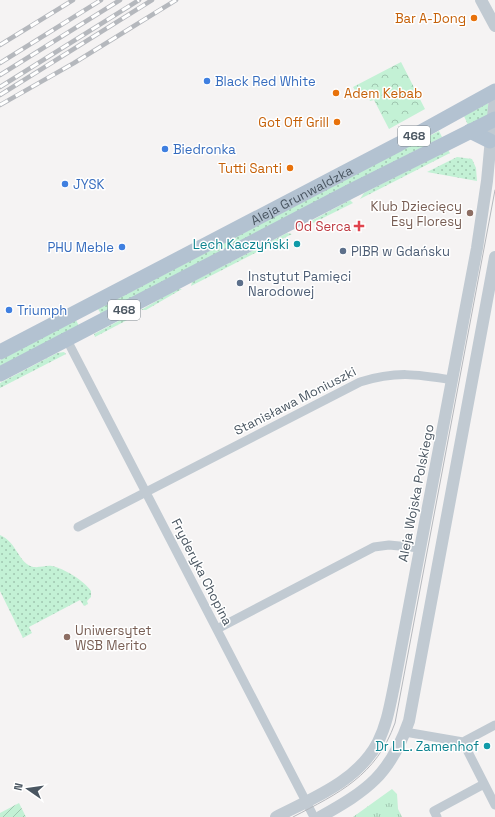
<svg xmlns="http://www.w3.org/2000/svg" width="495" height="817" font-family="'Space Grotesk',sans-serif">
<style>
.grass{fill:url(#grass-dots)}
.forest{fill:url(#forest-crowns)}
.park{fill:url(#park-tufts)}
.garden{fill:url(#garden-furrows)}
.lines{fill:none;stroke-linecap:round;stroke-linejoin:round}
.minor{stroke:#c1cad2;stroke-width:9}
.tertiary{stroke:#c1cad2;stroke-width:12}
.primary{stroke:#b3c2d1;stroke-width:15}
.tram{stroke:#b5b8bd;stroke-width:1}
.rail-casing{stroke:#b5b8bd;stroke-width:4.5}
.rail{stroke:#fff;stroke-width:3;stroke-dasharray:9;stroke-linecap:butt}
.food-dot{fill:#e8710a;stroke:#fff;stroke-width:1.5}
.shop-dot{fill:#3f7fe0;stroke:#fff;stroke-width:1.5}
.education-dot{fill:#8d6e63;stroke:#fff;stroke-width:1.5}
.health-dot{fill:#e0444e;stroke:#fff;stroke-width:1.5}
.culture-dot{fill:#0f9aa8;stroke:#fff;stroke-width:1.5}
.service-dot{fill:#5c6f8a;stroke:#fff;stroke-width:1.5}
.labels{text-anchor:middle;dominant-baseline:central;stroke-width:3;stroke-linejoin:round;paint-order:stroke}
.shield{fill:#fff;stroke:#808990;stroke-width:1}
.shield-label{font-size:12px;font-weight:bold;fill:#4a5661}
.food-label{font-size:13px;fill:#c56008;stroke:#fff;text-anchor:end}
.shop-label{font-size:13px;fill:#366cbe;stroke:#fff;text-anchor:start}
.street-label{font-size:13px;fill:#4a5661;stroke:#fff}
.education-label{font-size:13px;fill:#785e54;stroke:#fff;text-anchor:end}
.health-label{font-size:13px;fill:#be3a42;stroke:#fff;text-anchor:end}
.culture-label{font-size:13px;fill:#0d838f;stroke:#fff;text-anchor:end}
.service-label{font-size:13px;fill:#4e5e75;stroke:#fff;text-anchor:start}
</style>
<defs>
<pattern id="grass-dots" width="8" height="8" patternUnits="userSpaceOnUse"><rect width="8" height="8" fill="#c3f1d5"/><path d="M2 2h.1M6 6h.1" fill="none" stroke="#a0c6b0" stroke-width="1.8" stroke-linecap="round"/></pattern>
<pattern id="forest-crowns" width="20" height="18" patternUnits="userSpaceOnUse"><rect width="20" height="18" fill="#c3f1d5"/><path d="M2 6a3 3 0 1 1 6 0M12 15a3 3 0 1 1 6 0" fill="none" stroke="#a0c6b0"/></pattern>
<pattern id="park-tufts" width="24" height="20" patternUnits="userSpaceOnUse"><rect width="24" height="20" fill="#c3f1d5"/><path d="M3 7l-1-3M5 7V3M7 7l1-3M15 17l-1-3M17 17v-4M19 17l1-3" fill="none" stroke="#a0c6b0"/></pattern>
<pattern id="garden-furrows" width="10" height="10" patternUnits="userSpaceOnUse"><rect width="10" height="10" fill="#c3f1d5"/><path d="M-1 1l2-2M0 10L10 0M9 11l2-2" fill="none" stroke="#a0c6b0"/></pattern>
</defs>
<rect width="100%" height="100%" fill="#f5f3f3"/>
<path class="grass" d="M488,103L489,115L468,125L464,116Z
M439,131L442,137L101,314L98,309Z
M448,150L450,153L360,199L364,193Z
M457,157L472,159L476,168L477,181L427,172Z
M350,200L353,203L303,228L309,222Z
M287,233L292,234L191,286L192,282Z
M177,289H182L146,310H141Z
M132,314H134L131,318L95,337L94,334Z
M76,320L79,326L0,366V360Z
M64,352L66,354L0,388V383L57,353Z
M0,535C17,543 17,559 30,566C38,569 44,565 52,566C63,568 85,581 91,591V597L87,601L88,604L84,606L80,600L29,627L32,633L23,638L0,591Z"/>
<path class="forest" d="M401,62L425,109L389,129L374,100L370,101L368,96L358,95L353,87Z"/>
<path class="park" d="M392,789L397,794L398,809L402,817H353Z"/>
<path class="garden" d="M19,803L26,817H0V813Z"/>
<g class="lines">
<path class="minor" d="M67,340L314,817
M78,527L360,382C396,371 416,374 452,380
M217,629L374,547L389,545L420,548
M405,732L463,742L495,725
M463,742L495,805
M437,817L434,811L484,784"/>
<path class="tertiary" d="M481,0L495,26
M276,817C313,798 358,781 378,742C387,724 390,705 394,686L477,248L487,181L495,96
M320,817C368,790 390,775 409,721L495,257"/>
<g class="primary">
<path d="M470,131L490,141"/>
<path id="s1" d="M0,352L399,144L495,91"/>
<path d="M0,374L351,191L495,119"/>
</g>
<path class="tram" d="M293,817C339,793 376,776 395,723L495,190"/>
<g class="rail-casing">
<path id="rail" d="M0,45L73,0
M0,63L101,0
M0,75L120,0
M0,87L139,0
M0,95L152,0
M0,105L74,63L176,0"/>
</g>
<use href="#rail" class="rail"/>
</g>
<g class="food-dot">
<circle cx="474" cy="18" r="4"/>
<circle cx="336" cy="93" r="4"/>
<circle cx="337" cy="122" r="4"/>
<circle cx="290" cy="168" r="4"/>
</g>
<g class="shop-dot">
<circle cx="207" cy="81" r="4"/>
<circle cx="165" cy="149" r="4"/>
<circle cx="65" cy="184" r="4"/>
<circle cx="122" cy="247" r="4"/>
<circle cx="9" cy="310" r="4"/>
</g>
<g class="education-dot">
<circle cx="470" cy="213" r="4"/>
<circle cx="67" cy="637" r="4"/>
</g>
<path class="health-dot" d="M357 220h4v4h4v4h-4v4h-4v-4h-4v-4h4z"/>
<g class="culture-dot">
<circle cx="297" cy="244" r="4"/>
<circle cx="487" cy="746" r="4"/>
</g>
<g class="service-dot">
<circle cx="343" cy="251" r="4"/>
<circle cx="240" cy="283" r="4"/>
</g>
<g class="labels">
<g class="shield">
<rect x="398" y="126" width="32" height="20" rx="3"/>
<rect x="108" y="300" width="32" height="20" rx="3"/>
</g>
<g class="shield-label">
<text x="414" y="136">468</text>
<text x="124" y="310">468</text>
</g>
<g class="food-label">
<text x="466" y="18">Bar A-Dong</text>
<text x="344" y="93" text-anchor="start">Adem Kebab</text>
<text x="329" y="122">Got Off Grill</text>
<text x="282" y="168">Tutti Santi</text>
</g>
<g class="shop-label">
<text x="215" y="81">Black Red White</text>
<text x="173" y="149">Biedronka</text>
<text x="73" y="184">JYSK</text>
<text x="114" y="247" text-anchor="end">PHU Meble</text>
<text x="17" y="310">Triumph</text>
</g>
<g class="street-label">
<text stroke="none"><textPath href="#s1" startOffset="340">Aleja Grunwaldzka</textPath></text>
<text transform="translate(295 401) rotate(-27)">Stanisława Moniuszki</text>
<text transform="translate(416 493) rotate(-79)">Aleja Wojska Polskiego</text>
<text transform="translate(202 572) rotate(63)">Fryderyka Chopina</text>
</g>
<g class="education-label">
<text x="462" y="206">Klub Dziecięcy<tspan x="462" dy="15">Esy Floresy</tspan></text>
<text x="75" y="630" text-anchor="start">Uniwersytet<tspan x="75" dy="15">WSB Merito</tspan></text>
</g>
<g class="health-label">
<text x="351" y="226">Od Serca</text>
</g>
<g class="culture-label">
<text x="289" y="244">Lech Kaczyński</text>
<text x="479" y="746">Dr L.L. Zamenhof</text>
</g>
<g class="service-label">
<text x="351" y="251">PIBR w Gdańsku</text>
<text x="248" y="276">Instytut Pamięci<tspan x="248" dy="15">Narodowej</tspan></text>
</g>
</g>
<g transform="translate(28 789) rotate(283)" stroke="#ffffff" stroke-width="3" paint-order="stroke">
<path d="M0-3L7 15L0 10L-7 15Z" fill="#4a5661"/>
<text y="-6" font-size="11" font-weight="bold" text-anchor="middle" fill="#4a5661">N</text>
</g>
</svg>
